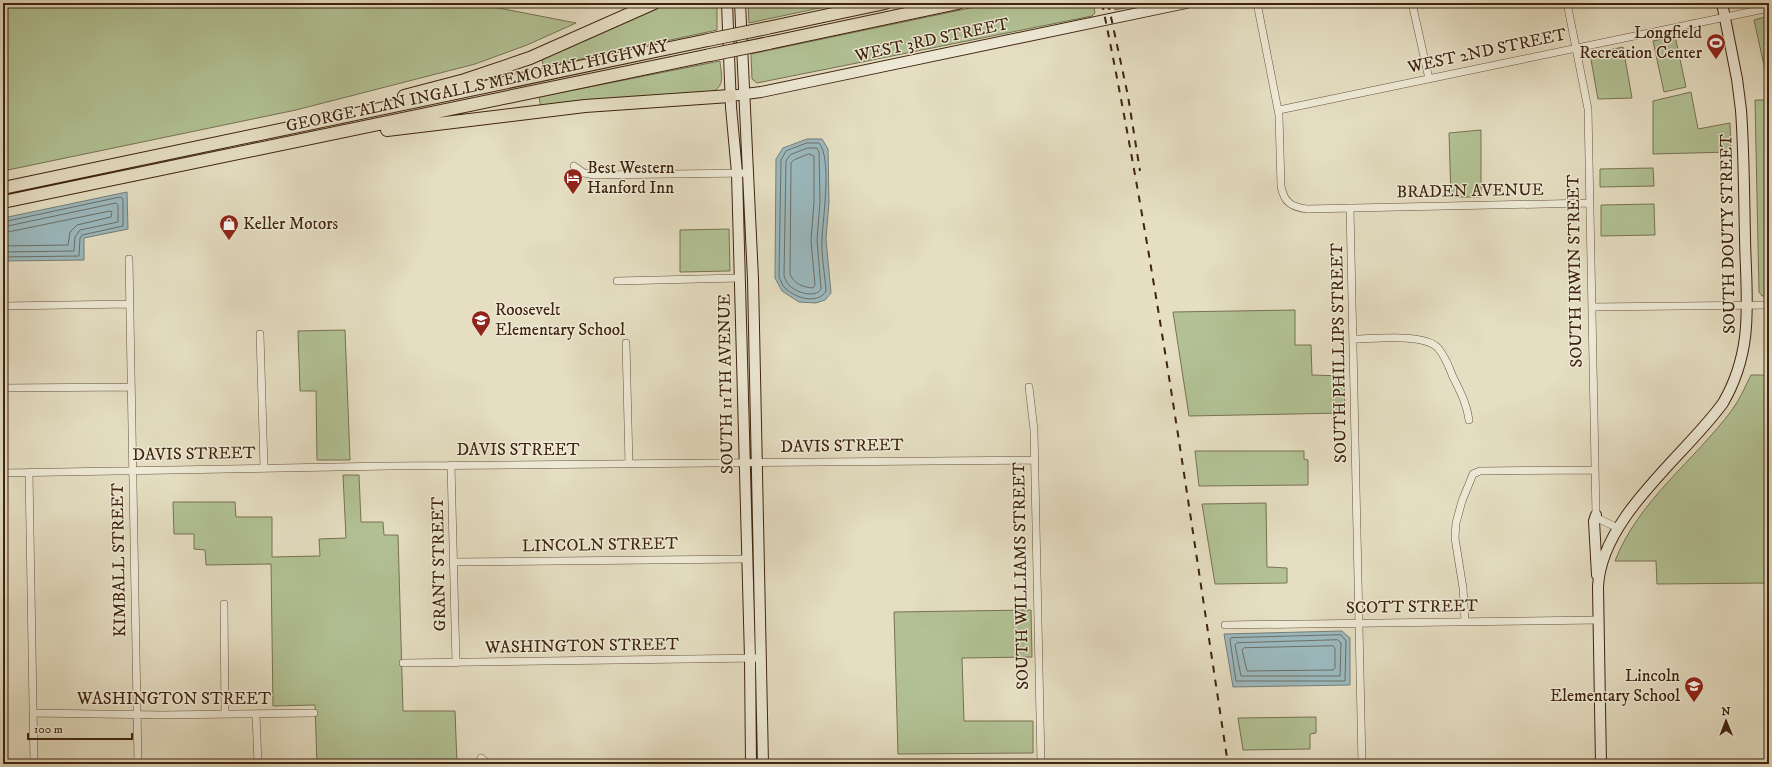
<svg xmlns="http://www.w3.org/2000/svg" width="1772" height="767" font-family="'IM FELL DW Pica',serif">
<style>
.green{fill:#b2c295;stroke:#787252}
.water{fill:#9bb9be;stroke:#767d78}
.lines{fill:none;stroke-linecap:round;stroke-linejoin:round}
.shore{stroke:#6d6e66;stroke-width:1}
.street-casing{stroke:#68523b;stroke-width:8}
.secondary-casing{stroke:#3f230e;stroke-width:12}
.highway-casing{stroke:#3f230e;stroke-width:14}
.street{stroke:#eeead7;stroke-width:7}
.secondary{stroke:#eeead7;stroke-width:10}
.highway{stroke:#e5dec2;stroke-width:12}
.rail{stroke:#3f230e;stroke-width:2;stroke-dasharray:7 7;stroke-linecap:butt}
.highway-bridge-casing{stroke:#3f230e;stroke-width:14;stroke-linecap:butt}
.highway-bridge{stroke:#e5dec2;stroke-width:12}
.labels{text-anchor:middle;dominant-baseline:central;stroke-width:3;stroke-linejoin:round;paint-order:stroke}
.poi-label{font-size:17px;fill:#3f230e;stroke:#eeead7;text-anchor:start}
.street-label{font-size:17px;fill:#3f230e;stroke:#eeead7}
</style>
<rect width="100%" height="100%" fill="#e5dec2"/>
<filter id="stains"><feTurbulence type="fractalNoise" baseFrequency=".005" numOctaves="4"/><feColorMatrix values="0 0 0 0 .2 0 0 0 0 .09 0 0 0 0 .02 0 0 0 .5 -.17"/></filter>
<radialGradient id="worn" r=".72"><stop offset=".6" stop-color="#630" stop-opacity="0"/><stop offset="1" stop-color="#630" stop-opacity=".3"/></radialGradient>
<path class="green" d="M3,3H473L576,23L527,45L475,64L296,110L3,171Z
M663,3H717V30L544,67L541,57Z
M748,3H843L749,23Z
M994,3H1093L1095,13L1092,16L757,83L752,79L751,54Z
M1114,3H1149L1115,10Z
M1769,16V69L1765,70L1754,20Z
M1675,36L1686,87L1664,92L1653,41Z
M1623,47L1632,98L1598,99L1590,54Z
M720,61C721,74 726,87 711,92L541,108L539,97Z
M1691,92L1698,129L1730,123L1731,152L1653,154V101Z
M1755,100H1769V296H1762L1759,292Z
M1481,130V197H1451L1449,133Z
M1653,168L1654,186L1600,187V169Z
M1654,204L1655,235L1601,236V205Z
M729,229L730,271L680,272V230Z
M1295,310V345H1311L1312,375L1344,376L1345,413L1189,416L1173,312Z
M345,330L350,460H317L316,391H300L298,331Z
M1751,375H1769V583L1657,584L1656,561H1615C1638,501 1694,461 1732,410C1740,399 1745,387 1751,375Z
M1195,451H1304V459L1308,460V485L1199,486Z
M343,475H359L361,522H383L384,535H398L403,711H455L457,764H317L315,705L273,706L271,564L206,565L205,550L194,549V534H174L173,502H235L236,517H272V557L320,556L319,539L346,538Z
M1266,503L1267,567L1287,568V583L1215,584L1202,504Z
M1031,610L1032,657L962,658L964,721H1033V753L898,754L894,612Z
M1316,717V733L1310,734V749L1243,750L1238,718Z"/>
<path class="water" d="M807,139H822L828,149L829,202L826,239L831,293L825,300L816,303L799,302L782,291L775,278L776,159L783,148Z
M127,192L128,229L84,238V260L3,261V218Z
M1342,631L1350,638V685L1233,687L1224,634Z"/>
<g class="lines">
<path class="shore" d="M807,143H819C832,158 823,218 822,238C821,255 825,274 826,291C818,305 795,298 785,288C782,286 781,280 779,277L781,160L786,151Z
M808,148H817L819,152L820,202L817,240L821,289C815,299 795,292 789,285C787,283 785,279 784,276L786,161L790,155Z
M809,154L814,156V202L811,240L815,285L813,288C803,287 794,284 790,274L791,163L794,160Z
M3,222L120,197L123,199V226L82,235L80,238L79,256L3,257
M3,227L116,203L118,205V222L80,230L75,237L74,251L3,252
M3,233L110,211L112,212L111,217L77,225L70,232L68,245L3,246
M1341,635L1346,641L1345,681H1236L1230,640L1231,638Z
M1338,640L1341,643L1340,676H1241L1235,645L1237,643Z
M1333,646L1335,648V668L1333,670L1247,671L1242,650L1244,648Z"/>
<g class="street-casing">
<path id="street" d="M1257,3L1279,115L1281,186C1284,203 1292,207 1307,209L1590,203
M1412,3L1429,79
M1567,3L1588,109L1596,515L1599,519L1618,528
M1279,110L1769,8
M574,166L584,173L594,175L749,173
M1350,208L1362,764
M129,259L138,764
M617,281L739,278
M3,306L129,304
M1592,307L1769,305
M260,334L264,468
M1353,339C1374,339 1422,333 1437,347C1445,355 1449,367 1453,377C1460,391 1467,404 1469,420
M626,343L629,464
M1029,387L1034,430L1041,764
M3,388L131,387
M451,465L456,663
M29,472L34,764
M3,473L390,466L1033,460
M455,562L746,559
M224,604L225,714
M1465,621L1463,588L1455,538L1456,523L1462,501L1473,474L1480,471L1595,470
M1225,625L1599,620
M403,663L761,658
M34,713L162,715L314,713
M256,714L258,764
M481,758L488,764"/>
</g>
<g class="secondary-casing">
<path id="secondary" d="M727,3L731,107L737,173L750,658L751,764
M740,3L753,279L763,764
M730,96L761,92L1186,3
M1596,515L1594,521L1597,575
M1601,764L1598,587C1601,517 1684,457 1723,403C1755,348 1746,298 1745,238C1744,195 1744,152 1741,110L1737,79L1722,3"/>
</g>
<g class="highway-casing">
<path id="highway" d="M767,28L885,3
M769,43L958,3
M404,96L465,80L530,58L654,3
M387,130L585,106L730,96
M3,188L708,40
M3,202L710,55"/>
</g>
<use href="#street" class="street"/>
<use href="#secondary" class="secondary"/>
<use href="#highway" class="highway"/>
<path class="rail" d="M1102,3C1154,255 1189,510 1228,764
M1108,3L1128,96L1140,171"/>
<g class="highway-bridge-casing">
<path id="highway-bridge" d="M708,40L767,28
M710,55L769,43"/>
</g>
<use href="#highway-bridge" class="highway-bridge"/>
</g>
<defs>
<g id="stadium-pin" transform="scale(1)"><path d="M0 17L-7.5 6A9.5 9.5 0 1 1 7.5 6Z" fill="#8f2418" stroke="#eeead7"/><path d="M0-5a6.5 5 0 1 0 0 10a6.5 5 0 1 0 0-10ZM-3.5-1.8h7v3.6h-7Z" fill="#fff"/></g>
<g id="hotel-pin" transform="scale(1)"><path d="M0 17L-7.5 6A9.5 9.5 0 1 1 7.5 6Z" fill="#8f2418" stroke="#eeead7"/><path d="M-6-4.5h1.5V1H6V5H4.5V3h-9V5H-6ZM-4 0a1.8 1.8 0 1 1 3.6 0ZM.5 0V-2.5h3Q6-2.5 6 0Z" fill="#fff"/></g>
<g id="shop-pin" transform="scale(1)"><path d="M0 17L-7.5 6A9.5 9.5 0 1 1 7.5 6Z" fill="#8f2418" stroke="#eeead7"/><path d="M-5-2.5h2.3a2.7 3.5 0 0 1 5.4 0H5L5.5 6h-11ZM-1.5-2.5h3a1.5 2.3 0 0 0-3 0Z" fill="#fff"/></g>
<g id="school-pin" transform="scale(1)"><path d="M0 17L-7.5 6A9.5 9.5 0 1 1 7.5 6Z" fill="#8f2418" stroke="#eeead7"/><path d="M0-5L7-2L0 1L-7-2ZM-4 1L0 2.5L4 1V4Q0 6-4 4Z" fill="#fff"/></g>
</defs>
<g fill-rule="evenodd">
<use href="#stadium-pin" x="1716" y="43"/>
<use href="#hotel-pin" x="573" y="178"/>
<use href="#shop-pin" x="229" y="224"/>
<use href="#school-pin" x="481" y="320"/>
<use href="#school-pin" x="1694" y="686"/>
</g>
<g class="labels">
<g class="poi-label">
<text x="1702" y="33" text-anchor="end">Longfield<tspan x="1702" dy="20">Recreation Center</tspan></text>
<text x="587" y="168">Best Western<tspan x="587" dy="20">Hanford Inn</tspan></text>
<text x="243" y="224">Keller Motors</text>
<text x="495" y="310">Roosevelt<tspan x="495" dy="20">Elementary School</tspan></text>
<text x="1680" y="676" text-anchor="end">Lincoln<tspan x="1680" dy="20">Elementary School</tspan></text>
</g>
<g class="street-label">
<text transform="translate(932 40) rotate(-12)">WEST 3RD STREET</text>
<text transform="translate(1487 51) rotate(-12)">WEST 2ND STREET</text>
<text transform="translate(477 86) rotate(-12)">GEORGE ALAN INGALLS MEMORIAL HIGHWAY</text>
<text transform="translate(1470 191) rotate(-1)">BRADEN AVENUE</text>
<text transform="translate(1728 234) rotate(-91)">SOUTH DOUTY STREET</text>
<text transform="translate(1575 271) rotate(-91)">SOUTH IRWIN STREET</text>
<text transform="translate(1339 353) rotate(-91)">SOUTH PHILLIPS STREET</text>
<text transform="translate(726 384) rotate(-91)">SOUTH 11TH AVENUE</text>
<text transform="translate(842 446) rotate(-1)">DAVIS STREET</text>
<text x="518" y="450">DAVIS STREET</text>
<text transform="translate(194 454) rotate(-1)">DAVIS STREET</text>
<text transform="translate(600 545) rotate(-1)">LINCOLN STREET</text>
<text transform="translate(119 560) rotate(-91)">KIMBALL STREET</text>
<text transform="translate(439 564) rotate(-91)">GRANT STREET</text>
<text transform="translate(1021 576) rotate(-91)">SOUTH WILLIAMS STREET</text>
<text transform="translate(1412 607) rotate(-1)">SCOTT STREET</text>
<text transform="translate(582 646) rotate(-1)">WASHINGTON STREET</text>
<text x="174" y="699">WASHINGTON STREET</text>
</g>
</g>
<rect width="1772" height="767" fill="none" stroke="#e5dec2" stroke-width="16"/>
<rect x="4" y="4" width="1764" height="759" fill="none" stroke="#3f230e" stroke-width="2"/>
<rect x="8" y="8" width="1756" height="751" fill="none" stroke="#3f230e"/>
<g transform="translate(1726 721) rotate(359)" stroke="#eeead7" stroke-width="3" paint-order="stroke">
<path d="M0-3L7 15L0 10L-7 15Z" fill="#3f230e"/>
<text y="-6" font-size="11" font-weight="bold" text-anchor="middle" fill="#3f230e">N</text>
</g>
<path d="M28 733v6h104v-6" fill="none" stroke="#3f230e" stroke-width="2"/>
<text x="34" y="733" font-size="12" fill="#3f230e" stroke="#eeead7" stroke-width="3" paint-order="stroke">100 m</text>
<rect width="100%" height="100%" filter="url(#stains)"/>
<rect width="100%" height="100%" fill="url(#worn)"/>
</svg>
